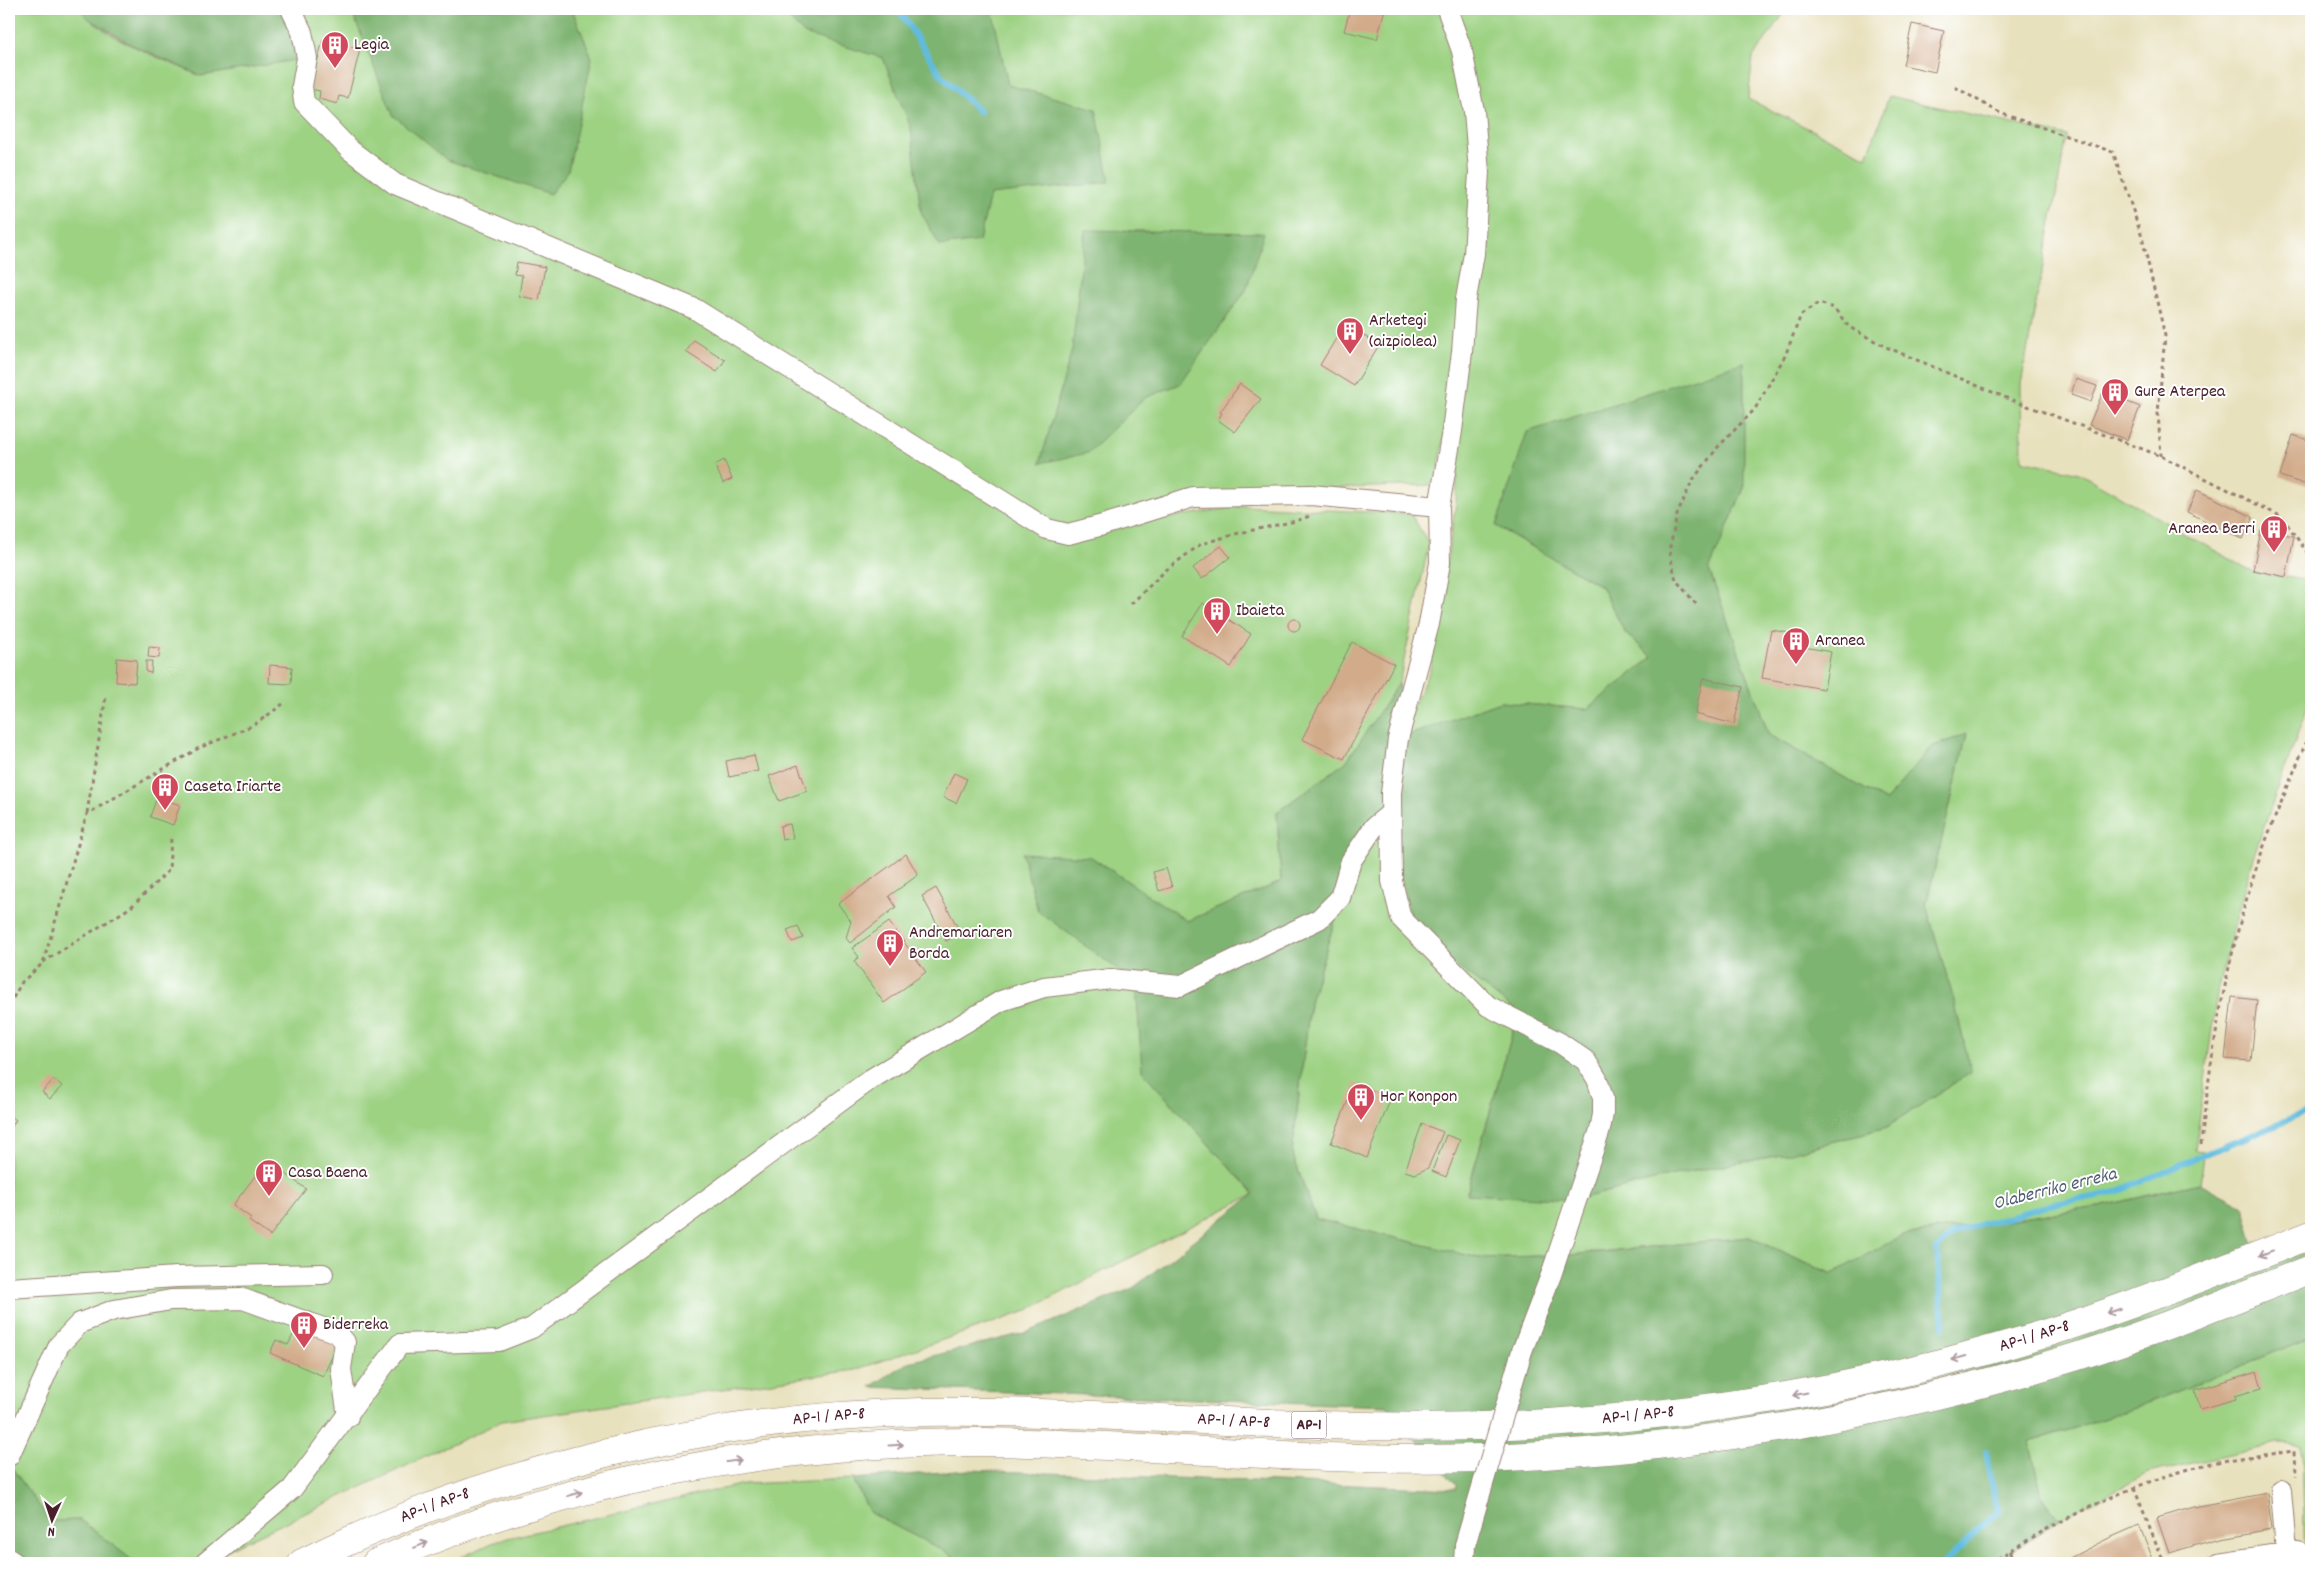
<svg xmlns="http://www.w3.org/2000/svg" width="2320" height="1572" font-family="Dekko,sans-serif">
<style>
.green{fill:#9dd283;stroke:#747857}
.forest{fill:#7eb471;stroke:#646a4e}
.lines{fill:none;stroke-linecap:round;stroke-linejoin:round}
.stream{stroke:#61bcde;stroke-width:6}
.building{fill:#d2ac8a}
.minor-casing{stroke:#998074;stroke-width:22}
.highway-casing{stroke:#998074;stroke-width:29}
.path{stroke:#998074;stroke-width:3;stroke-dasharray:4 4;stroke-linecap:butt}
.minor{stroke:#fff;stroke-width:20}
.highway{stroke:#fff;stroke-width:28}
.minor-bridge-casing{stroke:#998074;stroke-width:22;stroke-linecap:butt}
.minor-bridge{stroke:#fff;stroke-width:20}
.oneway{stroke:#ae9aa0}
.labels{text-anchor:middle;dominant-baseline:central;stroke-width:4;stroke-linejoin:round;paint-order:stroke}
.shield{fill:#fff;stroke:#80626b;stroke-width:1}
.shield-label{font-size:16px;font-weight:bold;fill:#4a1f2b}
.poi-label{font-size:18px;fill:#4a1f2b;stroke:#fff;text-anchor:start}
.street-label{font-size:18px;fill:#4a1f2b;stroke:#fff}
.water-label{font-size:19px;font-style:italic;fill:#535e73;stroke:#fff}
</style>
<rect width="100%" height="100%" fill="#fff"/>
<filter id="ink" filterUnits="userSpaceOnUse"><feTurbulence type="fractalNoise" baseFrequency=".02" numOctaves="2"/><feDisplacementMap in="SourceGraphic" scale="10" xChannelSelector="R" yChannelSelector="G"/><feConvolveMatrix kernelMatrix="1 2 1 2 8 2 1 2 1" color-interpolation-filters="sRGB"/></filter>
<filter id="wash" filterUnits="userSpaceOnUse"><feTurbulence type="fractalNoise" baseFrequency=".0096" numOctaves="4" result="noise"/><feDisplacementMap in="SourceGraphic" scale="20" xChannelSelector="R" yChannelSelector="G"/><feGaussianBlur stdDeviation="1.12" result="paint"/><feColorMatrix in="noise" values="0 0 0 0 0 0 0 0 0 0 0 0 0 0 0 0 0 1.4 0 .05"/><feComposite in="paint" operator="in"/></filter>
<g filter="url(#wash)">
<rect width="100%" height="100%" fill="#e8e1bd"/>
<path class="green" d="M9,9H81C97,35 171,63 201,76L301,9H1787L1753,57L1748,99L1867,157L1889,96L2067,136L2021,384L2022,460L2079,473L2253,572L2311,581V697L2252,860L2218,987L2195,1150L2205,1151L2200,1183L2099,1207L1902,1235L1833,1274L1749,1237L1569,1255L1479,1258L1316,1219L1292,1153L1310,1002L1354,857L1388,819L1520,1014L1514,1027L1467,1193L1575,1200L1673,1175L1786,1154L1887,1127L1971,1072L1954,1001L1926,905L1967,734L1931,747L1886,801L1769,735L1709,570L1744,488L1528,432L1496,526L1601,586L1626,634L1653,657L1587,709L1500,702L1398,739L1430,670L1456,503L1465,306L1436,485L1249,491L1072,533L1243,506L1411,514L1429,544L1399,683L1346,762L1277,812L1281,882L1187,921L1091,857L1136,983L1143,1071L1254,1194L1024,1312L855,1370L502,1421L199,1563H136L80,1520L50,1521L12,1468L9,1471Z
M2311,1337V1563H2305L2302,1445L2278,1444L2148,1473L2059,1519L2042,1496L2029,1441C2126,1416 2219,1375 2311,1337Z
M853,1479L870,1513L952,1555L958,1563H448L499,1540L744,1484Z"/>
<path class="forest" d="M81,9H301L307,58L201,76L130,44L86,17Z
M351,9H572L592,58L568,171L550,194L447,160L393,115Z
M779,9H992L1008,85L1096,109L1110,182L990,195L979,241L940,246L921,212L911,128L883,58L804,34Z
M1085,230L1264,233L1246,290L1180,384L1145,398L1088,453L1040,463L1072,350Z
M1744,362V488L1709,570L1769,735L1886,801L1931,747L1967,734L1926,905L1954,1001L1971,1072L1887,1127L1786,1154L1673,1175L1575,1200L1467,1194L1514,1027L1520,1014L1414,934L1388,819L1354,857L1310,1002L1292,1153L1316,1219L1479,1258L1569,1255L1749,1237L1832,1274L1902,1235L2099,1207L2200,1183L2243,1206L2258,1259L2311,1248V1337C2219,1375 2126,1416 2029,1441L2042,1496L2059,1519L1997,1563H1449V1557L1436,1563H958L952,1555L870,1513L853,1479L969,1470L1456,1489V1485L1387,1406L870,1387L909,1362L1028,1332L1133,1288L1254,1194L1142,1071L1136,983L1038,911L1022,853L1091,857L1187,921L1281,882L1277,812L1346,762L1399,683L1398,739L1500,702L1587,709L1653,657L1626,634L1601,586L1496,526L1527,432Z
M12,1468L50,1521L80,1520L136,1563H31L9,1548V1475Z"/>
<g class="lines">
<path class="stream" d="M898,9L941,75L980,112
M1943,1327L1937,1249L1954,1232L2050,1205L2113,1193L2311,1110
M1944,1563L1998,1512L1986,1452"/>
</g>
<g id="blocks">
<path class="building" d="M1350,9H1385L1377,39L1344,31Z
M1912,24L1944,31L1935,72L1903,65Z
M323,40L360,49L348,98L339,96L337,104L319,99L320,91L310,89Z
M517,262L545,267L539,300L519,296L522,276L515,275Z
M1345,324L1379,345L1354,386L1320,365Z
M694,340L725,360L717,372L686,352Z
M2076,379L2097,386L2091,402L2071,395Z
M1240,384L1261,399L1235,432L1218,420L1222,413L1220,412Z
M2103,392L2140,407L2127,440L2089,425Z
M2293,435L2311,441L2310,486L2280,476Z
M724,460L732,479L723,483L715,465Z
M2197,490L2253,517L2243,539L2187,512Z
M2261,530L2294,536L2286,577L2253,570Z
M1221,546L1230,557L1202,579L1193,568Z
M1203,603L1251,634L1231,667L1182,636Z
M1288 625a6 6 0 1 1 12 0a6 6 0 1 1-12 0Z
M1771,630L1801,635L1799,646L1831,652L1824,689L1762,678Z
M1352,642L1394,664L1344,759L1302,739Z
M149,647L160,648L159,658L148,657Z
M117,658L137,660L135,683L116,682Z
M146,661H152L151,673L146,672Z
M270,665L292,667L291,684L269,683Z
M1703,678L1743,687L1734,724L1695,714Z
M754,755L758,771L729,777L726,761Z
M798,765L807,791L779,801L769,776Z
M954,773L967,779L956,803L943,797Z
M157,797L180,805L173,825L150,817Z
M790,824L793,838L782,840L780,826Z
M906,854L918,875L889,896L896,907L850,943L846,938L851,921L838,904Z
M1166,868L1172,887L1159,891L1153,872Z
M936,888L961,933L946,941L922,896Z
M889,922L926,972L884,1003L854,961L859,957L852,948Z
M798,926L803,938L792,942L787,930Z
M2232,997L2257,1000L2251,1061L2225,1059Z
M54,1079L62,1086L50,1099L42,1092Z
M1355,1083L1391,1098L1367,1158L1331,1143Z
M9,1115L16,1120L9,1130Z
M1422,1124L1443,1132L1428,1168L1415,1174L1405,1171Z
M1446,1135L1460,1140L1446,1177L1432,1171Z
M267,1160L306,1189L270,1236L249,1221L251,1218L233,1205Z
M297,1327L338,1344L323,1376L270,1353L276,1340L288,1345Z
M2257,1371L2262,1388L2235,1396L2236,1399L2200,1409L2195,1390Z
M2267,1493L2272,1529L2220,1538L2169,1553L2157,1518L2194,1507Z
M2139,1525L2153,1559L2141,1563H2060L2105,1540Z"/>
</g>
</g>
<g filter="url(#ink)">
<use href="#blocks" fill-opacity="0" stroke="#998074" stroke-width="1"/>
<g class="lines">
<g class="minor-casing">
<path id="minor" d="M291,9L302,32L307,58L302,86L304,102L350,150L395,184L695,309L1047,529L1068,534L1103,525L1193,497L1311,495L1439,507
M1447,9L1462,51L1474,111L1479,172L1474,254L1466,299L1462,352L1452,431L1439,507L1440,563L1429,624L1398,739L1391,793L1392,881L1401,918L1488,1006L1560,1043L1586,1061L1597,1079L1603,1098V1114L1600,1130L1551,1275L1522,1351
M9,1288L177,1277L323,1274
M9,1456L59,1345L80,1323L114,1310L171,1300L243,1299L337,1333L345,1342L341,1369L348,1417
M2281,1490L2286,1552
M9,1559L15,1563
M205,1563L292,1489L400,1344L499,1341L532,1328L871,1079L1001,1001L1044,987L1111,979L1180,986L1319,919L1340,898L1351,861L1374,827L1391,813
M1464,1563L1465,1545
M2218,1563L2298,1551V1563"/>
</g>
<g class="highway-casing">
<g id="highway">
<path id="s1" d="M302,1563C491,1469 710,1416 921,1412C1106,1409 1293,1431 1479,1426C1655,1421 1831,1396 2000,1347C2106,1317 2208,1275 2311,1235"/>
<path d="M376,1563C566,1479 778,1441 986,1442C1151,1444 1317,1463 1482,1458C1685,1451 1885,1416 2078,1356C2158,1331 2234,1299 2311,1269"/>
</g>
</g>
<path class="path" d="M1955,87L2000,113L2113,152L2142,237L2165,336L2158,413L2161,456
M1131,604L1166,570L1201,544L1239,533L1296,521L1310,516
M1696,604L1676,580L1669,551L1677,515L1692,481L1718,447L1755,409L1785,356L1801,315L1819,303L1834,308L1849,327L1884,346L2009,399L2161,456L2282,517L2311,558
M87,813L106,696
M43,962L131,907L169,870L171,838
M9,1005L22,982L43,963L87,814L199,748L254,725L283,704
M2201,1145C2211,1049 2227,955 2258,863C2273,818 2294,774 2311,729
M2134,1488L2164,1563
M2010,1551L2018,1563
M1991,1563C2054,1522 2121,1488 2193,1468C2226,1458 2261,1456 2295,1451L2296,1476"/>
<use href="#minor" class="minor"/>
<use href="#highway" class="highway"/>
<g class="minor-bridge-casing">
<path id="minor-bridge" d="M1465,1545L1522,1351"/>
</g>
<use href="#minor-bridge" class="minor-bridge"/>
</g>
<defs><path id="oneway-shaft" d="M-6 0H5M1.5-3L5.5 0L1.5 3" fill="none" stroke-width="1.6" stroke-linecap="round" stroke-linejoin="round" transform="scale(1.25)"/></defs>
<g class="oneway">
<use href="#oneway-shaft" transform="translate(2266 1253) rotate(159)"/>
<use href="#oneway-shaft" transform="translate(2114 1311) rotate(161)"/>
<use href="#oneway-shaft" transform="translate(1959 1358) rotate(165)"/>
<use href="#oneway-shaft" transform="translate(1800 1394) rotate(169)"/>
<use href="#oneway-shaft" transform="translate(896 1445) rotate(-3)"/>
<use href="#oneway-shaft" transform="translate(734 1461) rotate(-8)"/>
<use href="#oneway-shaft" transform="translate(575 1494) rotate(-16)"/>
<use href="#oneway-shaft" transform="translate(421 1545) rotate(-22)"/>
</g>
</g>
<defs>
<g id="building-pin" transform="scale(1.4375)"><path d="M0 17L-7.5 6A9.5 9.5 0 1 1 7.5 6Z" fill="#d1495b" stroke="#fff"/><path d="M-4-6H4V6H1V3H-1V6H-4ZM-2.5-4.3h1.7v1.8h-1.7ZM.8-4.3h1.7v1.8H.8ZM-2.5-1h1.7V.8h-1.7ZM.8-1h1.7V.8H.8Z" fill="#fff"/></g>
</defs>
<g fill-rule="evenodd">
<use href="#building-pin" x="335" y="45"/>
<use href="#building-pin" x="1350" y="331"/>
<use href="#building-pin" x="2115" y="392"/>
<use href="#building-pin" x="2274" y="529"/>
<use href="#building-pin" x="1217" y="611"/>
<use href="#building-pin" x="1796" y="641"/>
<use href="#building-pin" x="165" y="787"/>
<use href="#building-pin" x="890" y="943"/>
<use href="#building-pin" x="1361" y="1097"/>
<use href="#building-pin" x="269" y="1173"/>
<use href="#building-pin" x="304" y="1325"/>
</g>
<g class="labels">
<rect class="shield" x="1291.5" y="1411.5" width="35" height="27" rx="4"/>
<g class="shield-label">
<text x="1309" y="1425">AP-1</text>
</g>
<g class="poi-label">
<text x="354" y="45">Legia</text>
<text x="1369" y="321">Arketegi<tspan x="1369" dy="21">(aizpiolea)</tspan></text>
<text x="2134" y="392">Gure Aterpea</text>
<text x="2255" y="529" text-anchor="end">Aranea Berri</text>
<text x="1236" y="611">Ibaieta</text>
<text x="1815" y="641">Aranea</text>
<text x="184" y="787">Caseta Iriarte</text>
<text x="909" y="933">Andremariaren<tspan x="909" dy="21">Borda</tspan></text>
<text x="1380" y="1097">Hor Konpon</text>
<text x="288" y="1173">Casa Baena</text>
<text x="323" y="1325">Biderreka</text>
</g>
<g class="street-label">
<text stroke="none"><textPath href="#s1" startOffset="1765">AP-1 / AP-8</textPath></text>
<text stroke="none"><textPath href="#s1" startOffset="1360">AP-1 / AP-8</textPath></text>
<text stroke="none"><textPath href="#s1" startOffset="550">AP-1 / AP-8</textPath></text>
<text stroke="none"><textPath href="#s1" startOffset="955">AP-1 / AP-8</textPath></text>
<text stroke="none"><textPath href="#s1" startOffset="145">AP-1 / AP-8</textPath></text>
</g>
<g class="water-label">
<text transform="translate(2055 1190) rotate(-14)">Olaberriko erreka</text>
</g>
</g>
<rect width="2320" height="1572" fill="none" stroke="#fff" stroke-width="30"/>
<g transform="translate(52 1520) rotate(183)" stroke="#ffffff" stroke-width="4" paint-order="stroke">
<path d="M0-4L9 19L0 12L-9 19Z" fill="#4a1f2b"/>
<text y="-8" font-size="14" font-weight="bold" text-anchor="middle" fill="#4a1f2b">N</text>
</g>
</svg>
